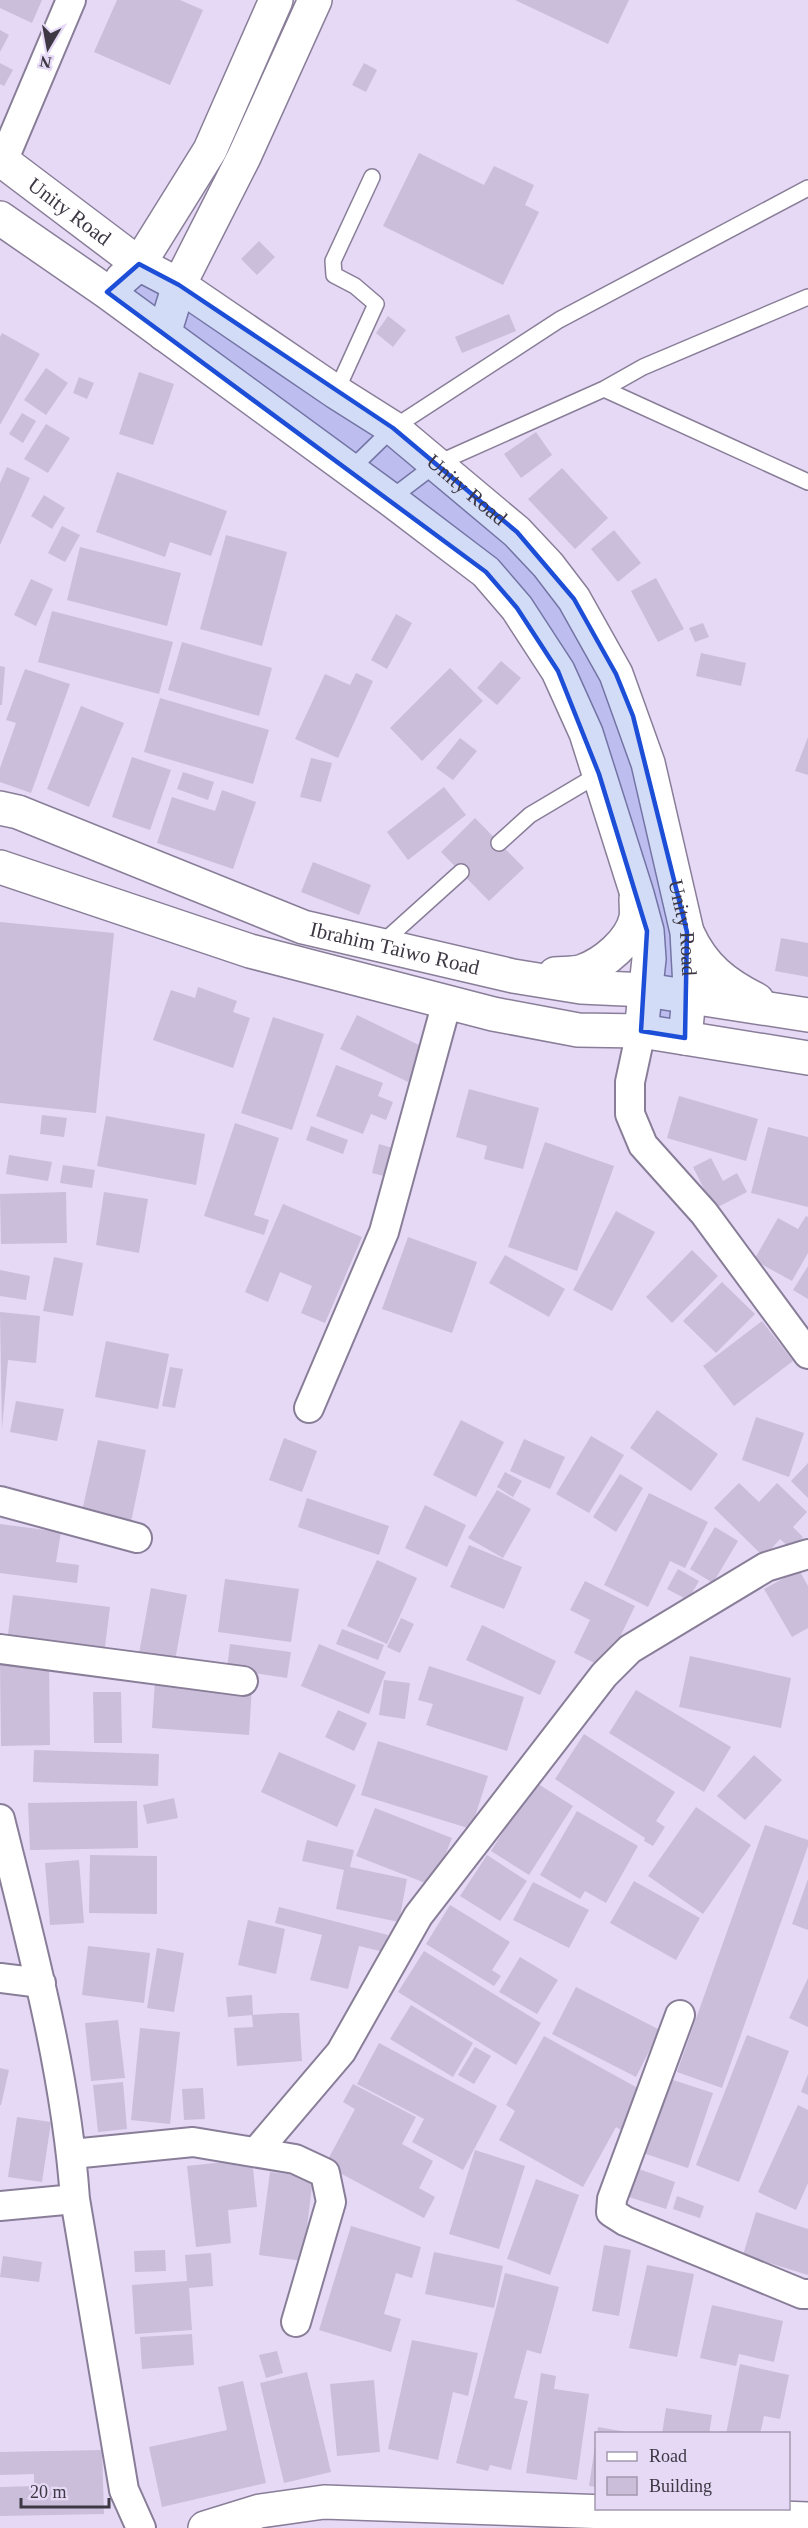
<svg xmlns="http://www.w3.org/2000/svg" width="808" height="2528" font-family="'Times New Roman',serif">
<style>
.building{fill:#cabedb}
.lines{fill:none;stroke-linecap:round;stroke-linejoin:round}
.service-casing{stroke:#897e98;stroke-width:18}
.minor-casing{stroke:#897e98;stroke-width:32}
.tertiary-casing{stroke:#897e98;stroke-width:36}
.primary-casing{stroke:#897e98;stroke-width:36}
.service{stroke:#fff;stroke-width:15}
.minor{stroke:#fff;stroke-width:28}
.tertiary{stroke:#fff;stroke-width:33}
.primary{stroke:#fff;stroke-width:33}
.marked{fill:#1d4ed8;fill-opacity:0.2;stroke:#1d4ed8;stroke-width:4.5;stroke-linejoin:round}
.labels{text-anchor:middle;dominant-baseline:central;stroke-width:4.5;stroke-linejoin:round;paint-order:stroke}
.street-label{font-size:21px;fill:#3d3844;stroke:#e5d9f6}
</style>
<rect width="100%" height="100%" fill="#e5d9f6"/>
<path class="building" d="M0,0H42L32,23L0,8Z
M117,0H180L203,10L170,85L94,52Z
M515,0H629L608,44Z
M0,30L9,35L0,52Z
M0,63L13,70L4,86L0,84Z
M364,63L377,70L366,92L352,85Z
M419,153L484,185L494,166L534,185L525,205L539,212L503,285L383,226Z
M259,241L275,257L257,275L241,259Z
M509,314L516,331L462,353L455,337Z
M388,316L406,330L393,347L376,333Z
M2,333L40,354L0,425V337Z
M46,368L68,383L46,415L24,400Z
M139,372L174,384L153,445L119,434Z
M79,377L94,383L87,399L73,393Z
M22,413L36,421L23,443L9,434Z
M46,424L70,438L48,473L24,459Z
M536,432L552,455L521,478L504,454Z
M7,467L30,478L0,545V483Z
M562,468L608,518L575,549L528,499Z
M117,472L227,511L211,556L170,542L165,557L96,532Z
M44,495L65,508L52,529L31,516Z
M62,526L80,535L65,562L48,553Z
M614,530L641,563L618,582L591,549Z
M226,535L287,552L262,646L200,629Z
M80,547L181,573L167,626L67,600Z
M656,578L684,629L658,642L631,591Z
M31,579L53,589L36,626L14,615Z
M52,611L173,642L159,694L38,662Z
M396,614L412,623L387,669L371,660Z
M703,623L709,637L695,642L689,628Z
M182,642L272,668L259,716L168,690Z
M701,653L746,663L741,686L696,676Z
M501,661L521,678L497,705L477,688Z
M0,666L5,667L2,705H0Z
M450,668L483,701L422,761L390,728Z
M25,669L70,684L31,793L0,782V768L16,723L6,720Z
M356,673L373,681L338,758L295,739L325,674L350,685Z
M160,698L269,730L253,784L144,752Z
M81,706L124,723L89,807L47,789Z
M808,737V775L795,771Z
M460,738L477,751L453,780L436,768Z
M132,757L171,770L150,830L112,817Z
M311,758L332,763L321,802L300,797Z
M183,772L214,782L208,800L177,789Z
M444,787L466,815L408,860L387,832Z
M222,790L256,802L233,869L157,843L172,797L215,811Z
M475,818L524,868L489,901L441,852Z
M313,862L371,885L359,915L301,892Z
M0,922L114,933L96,1113L0,1103Z
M781,938L808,943V977L775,971Z
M198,987L237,1001L233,1012L250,1018L233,1068L153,1040L171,990L195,998Z
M357,1015L425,1048L408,1082L340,1049Z
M273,1017L324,1034L292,1130L241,1113Z
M336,1065L383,1083L378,1096L393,1102L386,1120L371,1114L363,1134L316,1116Z
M469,1089L539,1108L523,1169L484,1159L487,1146L456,1137Z
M679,1096L758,1119L746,1161L667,1138Z
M42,1115L67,1118L64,1137L40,1134Z
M106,1116L205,1134L196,1185L97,1166Z
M235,1123L279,1138L254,1215L269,1220L264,1235L204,1216Z
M311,1126L348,1140L343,1154L306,1140Z
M768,1127L808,1137V1207L751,1193Z
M545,1142L614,1166L577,1271L508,1247Z
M379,1144L396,1149L388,1177L372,1173Z
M9,1155L52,1162L48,1181L6,1174Z
M711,1158L723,1181L737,1173L747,1192L714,1209L693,1167Z
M63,1165L95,1170L92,1188L60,1183Z
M66,1192L67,1243L1,1244L0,1194Z
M104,1192L148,1199L139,1253L96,1245Z
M283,1204L362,1237L325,1323L301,1313L312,1286L280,1272L268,1302L245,1292Z
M616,1211L655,1232L612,1311L573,1290Z
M806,1216L808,1217V1253L792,1281L754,1260L778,1218L798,1229Z
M408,1237L477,1262L452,1333L382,1309Z
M692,1250L718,1276L672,1323L646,1297Z
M505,1255L565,1289L549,1317L489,1283Z
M54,1257L83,1263L73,1316L43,1311Z
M808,1266V1299L793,1290Z
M0,1270L30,1276L26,1300L0,1296Z
M722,1282L755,1314L716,1353L683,1321Z
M0,1312L40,1316L36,1363L8,1360L2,1429Z
M762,1321L793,1361L734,1406L703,1366Z
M106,1341L169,1354L158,1409L95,1397Z
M170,1367L183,1369L175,1408L162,1406Z
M16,1401L64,1409L57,1441L10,1432Z
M657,1410L718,1454L691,1491L630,1448Z
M756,1417L804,1433L789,1477L742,1460Z
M461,1420L504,1442L476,1497L433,1475Z
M591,1436L624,1455L589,1513L556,1494Z
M284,1438L317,1451L302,1492L269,1480Z
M524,1439L565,1457L550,1489L510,1471Z
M98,1440L146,1450L131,1522L82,1511Z
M808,1463V1498L791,1481Z
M505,1472L522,1481L513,1497L497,1487Z
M620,1474L643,1488L616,1532L593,1517Z
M739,1483L759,1502L777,1483L807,1512L793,1527L803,1537L791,1549L780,1539L764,1557L714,1508Z
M497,1490L531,1509L503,1558L468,1538Z
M649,1493L708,1522L685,1568L670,1561L648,1607L604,1585Z
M307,1498L389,1526L379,1555L298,1527Z
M425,1505L466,1525L447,1567L405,1548Z
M0,1524L61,1532L56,1562L79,1565L77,1583L0,1573Z
M715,1527L738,1541L713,1583L690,1569Z
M469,1545L522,1567L504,1609L450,1587Z
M377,1560L417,1578L387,1644L347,1626Z
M678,1569L699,1581L688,1600L667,1589Z
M799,1570L808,1586V1628L792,1637L764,1589Z
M225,1579L299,1589L291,1642L218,1632Z
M585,1581L635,1606L605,1668L574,1653L590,1620L570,1610Z
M151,1588L187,1595L174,1666L138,1659Z
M13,1595L110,1607L104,1655L7,1642Z
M401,1618L414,1624L400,1653L387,1647Z
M482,1625L556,1661L540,1695L466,1660Z
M342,1629L384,1645L378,1660L336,1644Z
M230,1644L291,1652L287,1678L227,1669Z
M319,1644L386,1672L369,1714L301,1686Z
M690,1656L791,1678L781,1728L679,1707Z
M0,1661H49L50,1745L1,1746Z
M429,1666L524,1697L507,1751L426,1725L433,1704L418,1700Z
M155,1680L252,1687L249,1735L152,1728Z
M384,1680L410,1683L405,1719L379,1715Z
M636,1690L731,1747L704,1792L609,1733Z
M93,1692H121L122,1743H94Z
M338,1710L367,1723L354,1751L325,1737Z
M584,1734L675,1792L656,1821L665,1827L653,1846L644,1841L645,1838L555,1779Z
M378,1741L488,1776L471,1829L361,1795Z
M34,1750L159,1754L158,1786L33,1782Z
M279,1752L356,1785L337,1827L261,1792Z
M754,1755L782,1780L745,1820L717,1796Z
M535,1782L573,1806L529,1875L491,1851Z
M174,1798L178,1818L147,1824L143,1805Z
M137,1801L138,1848L30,1850L28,1803Z
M696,1807L751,1845L703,1914L648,1876Z
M375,1808L452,1838L433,1886L356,1856Z
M577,1811L638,1846L606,1903L585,1891L580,1899L540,1875Z
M765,1825L808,1840V1846L722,2088L677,2072Z
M307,1840L354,1850L350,1867L407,1879L399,1922L336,1909L344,1870L302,1861Z
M90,1855L157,1856V1914L89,1913Z
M487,1855L527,1881L500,1921L460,1896Z
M79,1860L84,1923L50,1925L45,1863Z
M808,1879V1930L792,1924Z
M634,1881L700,1918L676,1960L610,1923Z
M533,1882L589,1910L569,1948L513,1920Z
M450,1905L510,1942L492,1970L501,1976L494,1986L426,1944Z
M279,1907L388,1935L384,1952L359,1946L348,1989L310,1980L322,1935L275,1923Z
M248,1920L285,1929L276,1974L238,1965Z
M88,1946L150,1953L144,2003L82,1995Z
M157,1948L184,1953L174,2012L147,2008Z
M424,1951L541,2023L516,2065L398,1992Z
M520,1957L558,1980L537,2014L499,1992Z
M808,1978V2027L789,2018Z
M576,1987L660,2030L636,2077L552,2034Z
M252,1995L253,2015L228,2017L226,1997Z
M411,2005L473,2043L453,2077L390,2039Z
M283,2013H299L302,2061L237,2066L234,2028L253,2027L252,2015Z
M118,2020L125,2078L91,2081L85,2023Z
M140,2028L180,2032L170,2124L131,2120Z
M747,2035L789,2051L739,2182L696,2165Z
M544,2036L643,2091L621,2130L616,2127L583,2187L499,2140L515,2111L506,2105Z
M379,2043L497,2106L463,2170L412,2142L424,2119L357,2084Z
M475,2047L491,2056L474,2084L458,2075Z
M0,2068L9,2070L1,2105H0Z
M808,2074V2095L801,2092Z
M667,2078L713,2093L688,2168L643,2153Z
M123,2082L127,2129L98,2132L93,2085Z
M353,2084L416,2117L402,2144L433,2161L419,2188L435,2197L424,2218L325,2165L355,2109L343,2102Z
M203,2088L205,2119L184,2120L182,2089Z
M798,2105L808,2110V2183L796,2210L758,2192Z
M17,2117L51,2122L42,2182L8,2177Z
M475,2150L525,2166L499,2249L449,2234Z
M252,2159L257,2207L228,2210L231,2243L196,2247L187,2166Z
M639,2169L675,2182L666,2209L629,2197Z
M270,2172L313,2177L303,2261L259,2255Z
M536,2179L579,2195L550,2275L507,2259Z
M677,2196L704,2206L700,2218L673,2209Z
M756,2212L808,2229V2275L743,2255Z
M351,2226L421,2247L412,2278L396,2273L384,2314L401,2319L391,2352L319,2330Z
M604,2245L631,2250L619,2316L592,2311Z
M165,2250L166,2271L135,2272L134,2251Z
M434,2252L503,2266L494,2308L425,2294Z
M211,2253L213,2286L189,2288L192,2330L135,2334L132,2285L187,2281L185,2255Z
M3,2256L42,2262L39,2282L0,2277Z
M647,2265L694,2274L677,2357L629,2348Z
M505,2273L559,2287L541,2354L527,2350L514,2398L528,2401L511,2470L490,2465L488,2471L456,2463Z
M712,2305L783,2321L774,2362L739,2354L736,2366L700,2358Z
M192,2334L194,2365L142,2369L140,2337Z
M412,2340L478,2353L468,2396L453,2392L438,2460L388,2449Z
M277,2351L283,2373L266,2378L259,2355Z
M740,2364L789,2375L780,2419L764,2416L760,2434H726Z
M307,2372L331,2472L284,2483L260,2383Z
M541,2373L556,2376L554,2389L589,2394L577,2480L526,2473Z
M374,2380L380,2452L337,2456L330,2384Z
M243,2381L266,2483L162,2507L149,2447L227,2430L218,2387Z
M666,2408L712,2415L709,2434H662Z
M598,2427L627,2432V2434H597Z
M595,2446H596V2487L589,2486Z
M102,2450L104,2514L0,2516V2487L34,2486V2474L0,2475V2452Z"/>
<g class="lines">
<g class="service-casing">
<path id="service" d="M604,389L808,482
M336,392L376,304L355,286L334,275L333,261L372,177
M349,471L393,428L559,320L808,188
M390,499L436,464L604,389L643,367L808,297
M499,843L530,815L599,774
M381,944L461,872"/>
</g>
<g class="minor-casing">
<path id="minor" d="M3,161L71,0
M641,1031L630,1082V1114L643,1145L704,1213L808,1354
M309,1408L384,1232L447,1002
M0,1501L137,1538
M0,1649L243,1681
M0,1819C31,1944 66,2071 75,2199L124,2490L141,2528
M0,1978L41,1983
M680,2015L612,2199L611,2212L625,2221L802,2294H808
M256,2152L341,2052L418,1916L604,1675L630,1649L766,1567L808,1554
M72,2154L193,2142L295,2159L325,2173L331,2202L296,2322
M0,2206L75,2199"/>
</g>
<g class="tertiary-casing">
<path id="tertiary" d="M205,2528L260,2511L324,2502L808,2519"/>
</g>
<g class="primary-casing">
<g id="primary">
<path id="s1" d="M0,159L139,264L179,285L336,392L393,428L517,532L548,565L574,599L616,674L648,763L687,932L690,987L685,1038"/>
<path d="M0,218L107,292L390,499L486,572L517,608L558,671L586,733L637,894L647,931L649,959L641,1031"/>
<path d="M122,279L139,264L210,150L276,0"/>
<path d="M164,334L179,285L244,157L315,0"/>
<path id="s2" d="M0,808L18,812L303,927L513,976L581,987L646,990L808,1015"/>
<path d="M0,867L250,951L493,1014L578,1030L641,1031L808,1058"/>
<path d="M688,934C703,967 725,984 757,1000"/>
<path d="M555,974C564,973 575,974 583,971C605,963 631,941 636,918C637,912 636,905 636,899"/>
</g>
</g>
<use href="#service" class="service"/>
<use href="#minor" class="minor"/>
<use href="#tertiary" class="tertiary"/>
<use href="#primary" class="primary"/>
</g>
<path class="marked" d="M139,264L179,285L393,428L517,532L574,599L616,674L633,716L687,932L685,1038L641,1031L647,931L599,774L558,671L517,608L486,572L107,292Z"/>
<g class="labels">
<g class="street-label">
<text stroke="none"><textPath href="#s1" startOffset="87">Unity Road</textPath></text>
<text stroke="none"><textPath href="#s1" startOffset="573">Unity Road</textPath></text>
<text stroke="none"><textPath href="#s1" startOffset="1076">Unity Road</textPath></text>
<text stroke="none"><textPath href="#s2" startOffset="420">Ibrahim Taiwo Road</textPath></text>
</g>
</g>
<rect x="595" y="2432" width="195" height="78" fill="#e5d9f6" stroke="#a299af" stroke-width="1.5"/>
<rect x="607" y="2452" width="30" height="9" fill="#ffffff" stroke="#a299af" stroke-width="1.5"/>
<text x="649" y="2462" font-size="18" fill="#3d3844">Road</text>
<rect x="607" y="2477" width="30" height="18" fill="#cabedb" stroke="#a299af" stroke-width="1.5"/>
<text x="649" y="2492" font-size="18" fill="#3d3844">Building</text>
<g transform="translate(48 48) rotate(190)" stroke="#e5d9f6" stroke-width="4.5" paint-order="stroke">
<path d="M0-4.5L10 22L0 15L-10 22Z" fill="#3d3844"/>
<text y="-9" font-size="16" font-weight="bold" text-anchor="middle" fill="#3d3844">N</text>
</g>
<path d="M21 2498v9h88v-9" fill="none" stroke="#3d3844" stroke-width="3"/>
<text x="30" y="2498" font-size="18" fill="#3d3844" stroke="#e5d9f6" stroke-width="4.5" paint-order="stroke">20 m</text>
</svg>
